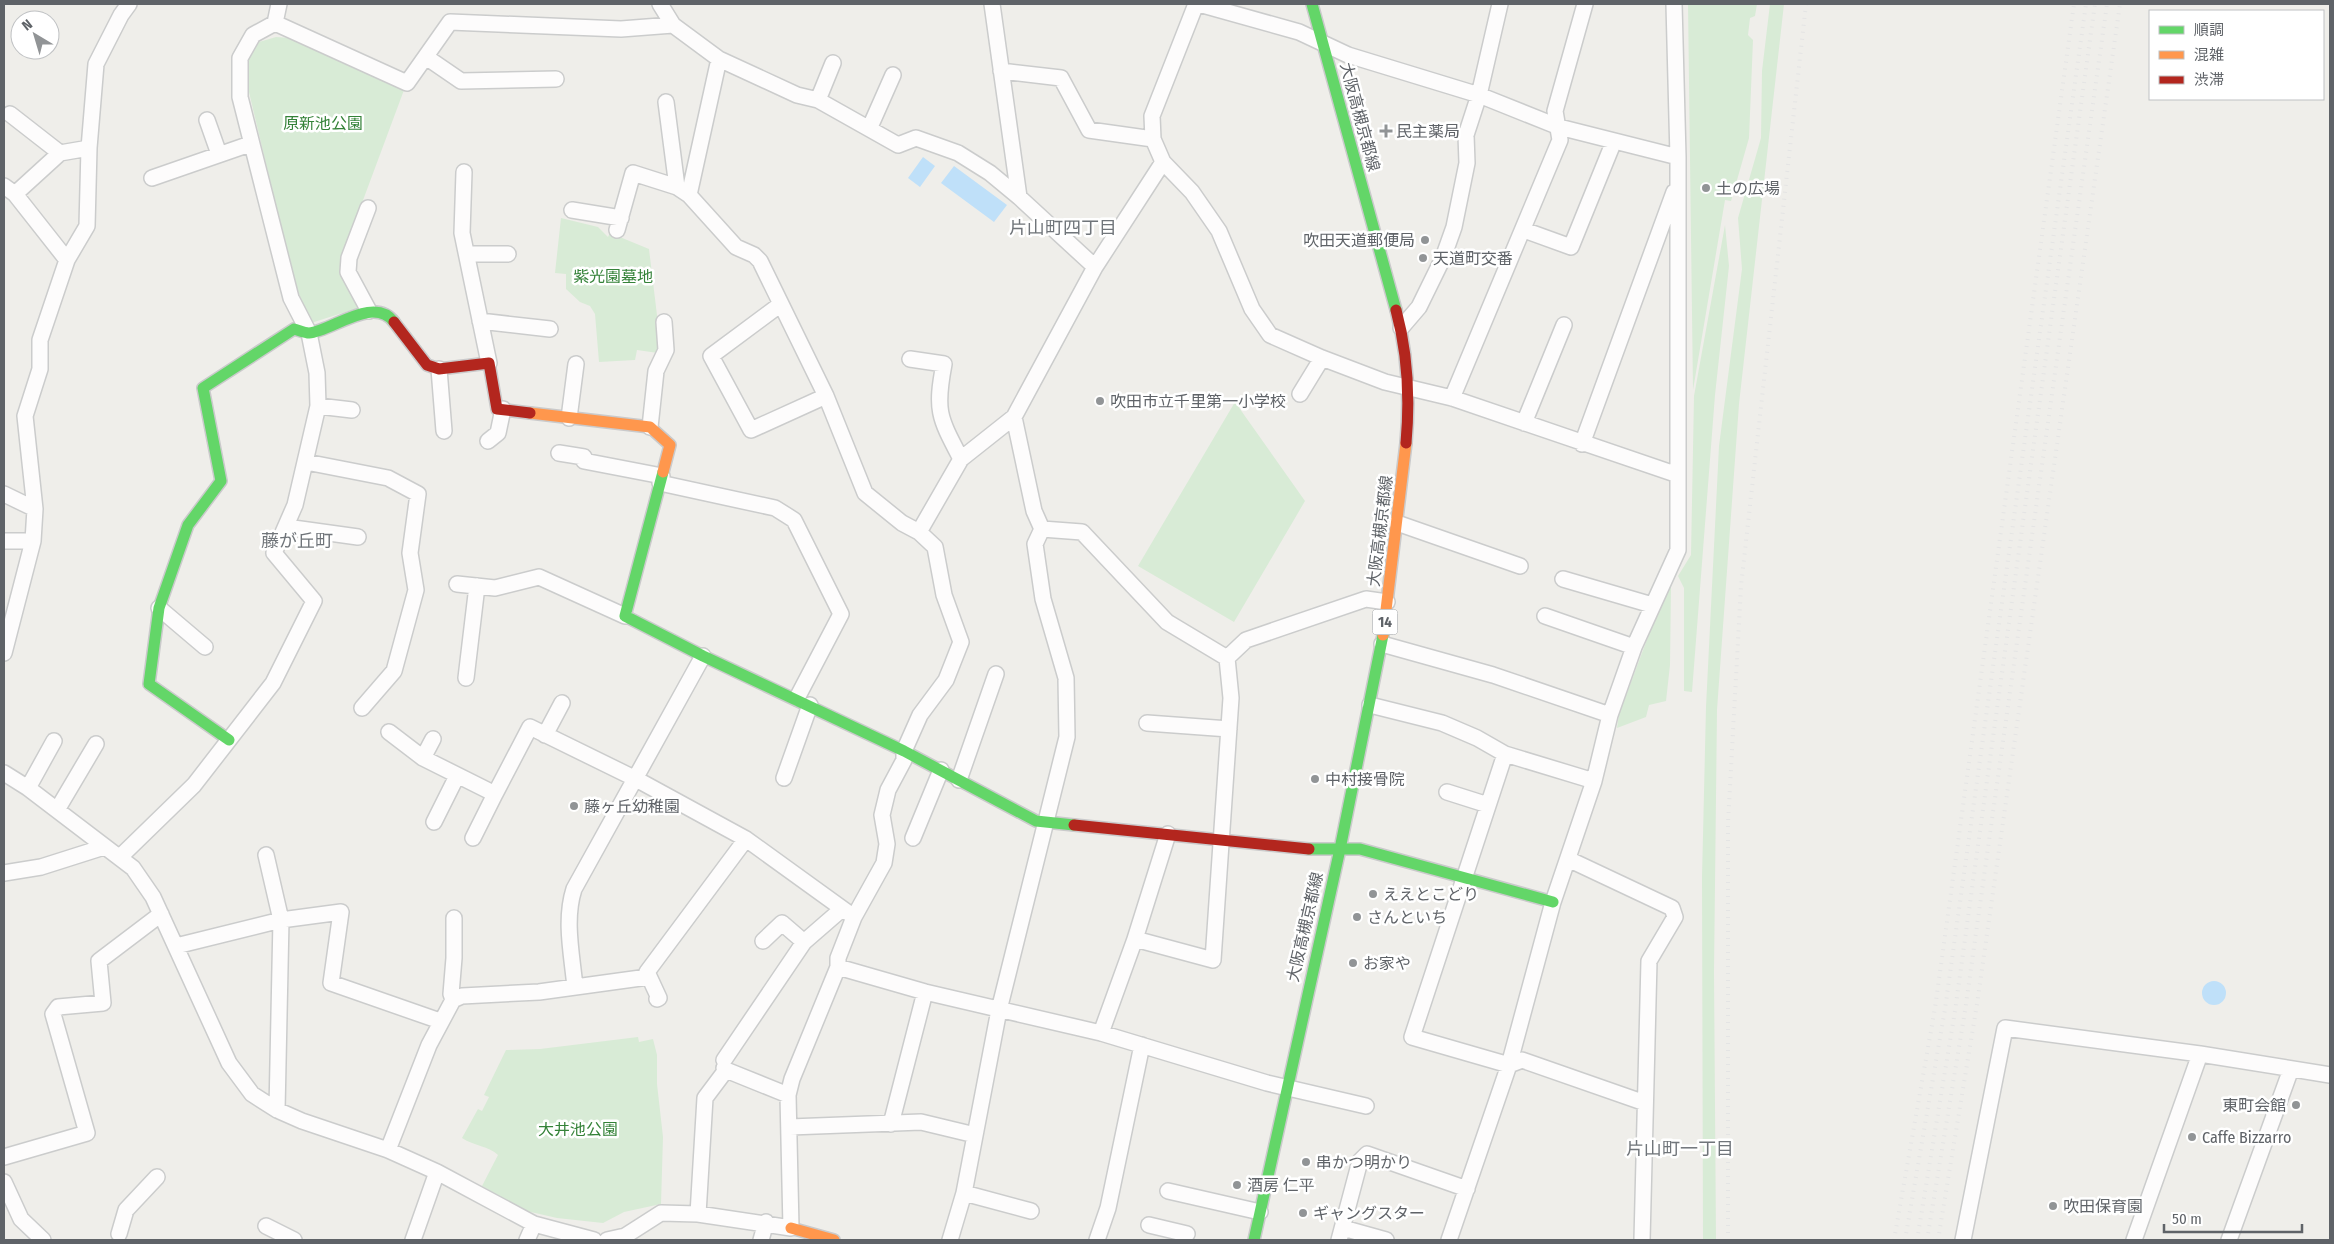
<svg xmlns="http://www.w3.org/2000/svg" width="2334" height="1244" font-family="'Fira Sans Condensed','Noto Sans JP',sans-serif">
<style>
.green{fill:#d8ebd6}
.water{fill:#bfe0f9}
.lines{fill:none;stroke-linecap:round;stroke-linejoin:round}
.street-casing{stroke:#cbcccc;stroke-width:18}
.fast-casing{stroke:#cacacb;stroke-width:14}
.slow-casing{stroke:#cacacb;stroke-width:14}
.jam-casing{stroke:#cacacb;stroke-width:14}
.street{stroke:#fdfcfc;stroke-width:15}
.fast{stroke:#63d668;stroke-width:11}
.slow{stroke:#ff974d;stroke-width:11}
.jam{stroke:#b3261e;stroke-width:11}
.rail{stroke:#e4e4e4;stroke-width:4;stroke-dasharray:1 6;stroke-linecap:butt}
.poi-dot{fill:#919496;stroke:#fff;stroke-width:2}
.labels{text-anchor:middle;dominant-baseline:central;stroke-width:5;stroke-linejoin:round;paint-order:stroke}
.shield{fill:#fff;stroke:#8f9295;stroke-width:1}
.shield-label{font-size:15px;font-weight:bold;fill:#5f6368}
.street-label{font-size:16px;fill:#5f6368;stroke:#fff}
.park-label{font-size:16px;fill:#348238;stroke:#fff}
.poi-label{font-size:16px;fill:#5f6368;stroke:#fff;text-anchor:start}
.neighbourhood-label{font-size:18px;fill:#70757a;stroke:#fff}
</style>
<rect width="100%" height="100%" fill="#efeeea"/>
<path class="green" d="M1688,4H1757L1755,16L1750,18L1748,35L1753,40L1749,138L1731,201L1725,200L1693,390Z
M1770,4H1784L1739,404L1717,710L1714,972L1716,1240H1703L1702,878L1706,707L1719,446L1742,269L1738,218L1761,138L1762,71Z
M276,37L290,38L404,90L343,254L341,273L358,308L311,323L294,282L248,88L249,59L259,42Z
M561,218L598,227L608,237L610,233L649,249L660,340L658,353L637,350L635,360L599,362L595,314L590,306L580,302L566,289V274L555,273Z
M1725,225L1729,266L1715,395L1692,692L1684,691V588L1678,576L1691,555L1694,396Z
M1235,402L1305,501L1234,622L1138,566Z
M1669,581L1671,587L1670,665L1666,701L1649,705L1646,717L1617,728L1619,714Z
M638,1037L639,1042L653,1039L657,1055V1084L663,1137L661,1204L624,1212L603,1223L557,1218L522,1210L482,1186L498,1155C489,1146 474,1146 462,1138L478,1109L482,1111L489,1097L484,1095L506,1050L540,1049Z"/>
<path class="water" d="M923,157L935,166L920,187L908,178Z
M954,166L1007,205L994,222L941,183Z
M2202 993a12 12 0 1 1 24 0a12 12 0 1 1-24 0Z"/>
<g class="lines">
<g class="street-casing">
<path id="street" d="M660,4L673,25L719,59L797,95L818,100L898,145L916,138L958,153L990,173L1019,197L1095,267
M992,4L1019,197
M1196,4L1152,116L1153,139L1163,162L1192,192L1219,231L1252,309L1270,335L1322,358L1385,382L1452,398L1678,475V550L1634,647L1610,715L1594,781L1553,902L1509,1065L1449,1240
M1199,4L1299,32L1348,55L1479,95L1559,127L1678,157
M1674,4L1678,157V475
M275,23L407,83L450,22L621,29L673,25
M426,57L461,81L556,79
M719,59L689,195L736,247L754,255L760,261L826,396L865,493L902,523L919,532L935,547L944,595L961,642L946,680L920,715L904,751V760L888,790L882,815L887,844L884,863L854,917
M1001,71L1061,78L1089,130L1153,139
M818,100L833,63
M666,102L677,187
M10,114L60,153
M207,120L219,154
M870,127L893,75
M464,172L462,233L489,363
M152,178L250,144
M4,186L15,194L67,260
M15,194L60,153L89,148
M368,208L349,258L348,272L369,311
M572,210L621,218
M617,230L633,173L677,187L689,195
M1524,230L1571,247L1614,141
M467,254H508
M781,304L711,356L751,430L826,396
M480,321L550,329
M1401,328L1419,307L1443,258L1454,227L1467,163L1466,135L1479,95L1500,4
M910,359L944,364C935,411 939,417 961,459
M439,369L444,431
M1300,394L1322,358
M1452,398L1560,140L1555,111L1585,4
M318,406L352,410
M1014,417L1034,511L1042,529L1082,532L1167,622L1227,658
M569,418L576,364
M1524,423L1564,325
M650,427L656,371L666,350L664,322
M488,441L498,433L503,409
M1582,444L1674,192
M559,453L584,457V461L662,476
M306,462L388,478L418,494L410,553L416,590L394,671L362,708
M660,483L775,508L794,520L841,614L797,698
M4,494L35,509
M1397,523L1520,566
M286,527L358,537
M919,532L961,459L1014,417L1095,267L1163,162
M4,541H33
M1563,579L1652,605
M457,584L495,588L539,577L625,616
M159,608L205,647
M1545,616L1634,647
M1382,644L1493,675L1610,715
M4,653L33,541L35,509L25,416L40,369V340L67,260L87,226L89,148L96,64L121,15L129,4
M466,678L477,586
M1370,705L1442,723L1477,738L1505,754L1594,781
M1147,723L1229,729
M389,732L423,758L495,794L530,727L636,779L746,839L854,917L838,958V967L792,1079L788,1095L791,1228L698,1214L661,1213L625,1236L607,1240
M545,735L562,703
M1505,754L1412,1037L1509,1065L1522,1060L1645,1103
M423,758L433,739
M4,773L28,788L133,868L153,897L229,1063L252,1094L277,1110L302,1121L388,1150L437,1172L534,1224L594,1240
M784,778L810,705
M959,780L996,674
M28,788L54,741
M1447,792L1488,805
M57,810L96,744
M434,822L457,776
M473,838L495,794
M913,838L941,770
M266,855L281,920L277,1110
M120,857L194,785L273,683L314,601L274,553L295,505L318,406L317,373L309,333L291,298L240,97V58L253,35L275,23L279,4
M1568,859L1672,908L1675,917L1649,961L1642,1240
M4,873L41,867L104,847
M1135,939L1168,834
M763,941L782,923L804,942
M176,946L281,920L341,912L331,983L440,1021
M838,967L925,992L1101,1033L1267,1083L1366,1106
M575,987C572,955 564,920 574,889L703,656
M657,999L659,998L647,972L746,839
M453,1000L451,994L454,958V918
M1101,1033L1135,939L1213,960L1231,698L1227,658L1246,640L1366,599L1387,602
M724,1060L804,942L842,909
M726,1070L788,1095
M891,1124L925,992
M790,1127L921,1122L975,1135
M388,1150L429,1045L453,1000L462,996L539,992L648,977
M4,1157L87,1133L53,1014L58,1007L103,1003L99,961L161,914
M4,1182L21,1219L43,1240
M1168,1191L1260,1212
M964,1193L1031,1211
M698,1214L705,1098L726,1070L724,1068
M1149,1225L1187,1234
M266,1226L294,1240
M1343,1228L1386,1240
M119,1234L126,1210L157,1177
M413,1240L437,1172
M527,1240L534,1224
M761,1240L766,1222
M950,1240L964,1193L999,1010L1067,737L1066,678L1043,599L1035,544L1042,529
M1097,1240L1108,1208L1142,1045
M1339,1240L1360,1161L1367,1154L1467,1189
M1963,1240L2005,1028L2200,1054L2330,1075
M2134,1240L2200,1054
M2229,1240L2291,1069"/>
</g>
<g class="fast-casing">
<path id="fast" d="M1312,4L1396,310
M663,472L625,616L703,656L904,751L1036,821L1074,825
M229,740L149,684L159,608L188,525L221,481L203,388L294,329C298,330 305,333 309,333C332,331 374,295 394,322
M1309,849H1360L1553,902
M1254,1240L1340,849L1383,635"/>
</g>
<g class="slow-casing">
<path id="slow" d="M530,413L650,427L670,445L663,472
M1383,635L1406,443
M791,1228L834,1240"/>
</g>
<g class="jam-casing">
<path id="jam" d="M1396,310C1408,354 1410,398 1406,443
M394,322L427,365L439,369L489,363L497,409L530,413
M1074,825L1309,849"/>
</g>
<use href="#street" class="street"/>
<use href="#fast" class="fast"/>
<use href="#slow" class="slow"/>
<use href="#jam" class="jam"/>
<path class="rail" d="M1728,1240V823L1741,586L1806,4
M1894,1240L1935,1008L2074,4
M1905,1240L1945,1009L2086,4
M1917,1240L1955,1011L2095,4
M1927,1240L1965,1011L2107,4
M1938,1240L1977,1004L2120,4"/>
</g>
<g class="poi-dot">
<path d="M1383.5 123.5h5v5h5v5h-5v5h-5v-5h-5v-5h5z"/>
<circle cx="1706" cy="188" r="5"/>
<circle cx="1425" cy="240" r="5"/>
<circle cx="1423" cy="258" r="5"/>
<circle cx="1100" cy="401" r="5"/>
<circle cx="1315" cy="779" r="5"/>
<circle cx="574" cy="806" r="5"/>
<circle cx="1373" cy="894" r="5"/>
<circle cx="1357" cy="917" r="5"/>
<circle cx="1353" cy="963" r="5"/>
<circle cx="2296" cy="1105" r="5"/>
<circle cx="2192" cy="1137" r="5"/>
<circle cx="1306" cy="1162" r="5"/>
<circle cx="1237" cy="1185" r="5"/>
<circle cx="2053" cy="1206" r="5"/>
<circle cx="1303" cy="1213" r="5"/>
</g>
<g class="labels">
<rect class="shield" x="1372.5" y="609.5" width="25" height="25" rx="4"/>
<g class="shield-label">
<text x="1385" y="622">14</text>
</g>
<g class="street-label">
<text transform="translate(1360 117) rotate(75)">大阪高槻京都線</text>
<text transform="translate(1380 531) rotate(-83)">大阪高槻京都線</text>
<text transform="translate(1305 927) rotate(-77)">大阪高槻京都線</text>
</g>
<g class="park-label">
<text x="323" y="123">原新池公園</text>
<text x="613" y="276">紫光園墓地</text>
<text x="578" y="1129">大井池公園</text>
</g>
<g class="poi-label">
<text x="1396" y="131">民主薬局</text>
<text x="1716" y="188">土の広場</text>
<text x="1415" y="240" text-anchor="end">吹田天道郵便局</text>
<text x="1433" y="258">天道町交番</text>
<text x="1110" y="401">吹田市立千里第一小学校</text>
<text x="1325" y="779">中村接骨院</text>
<text x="584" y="806">藤ヶ丘幼稚園</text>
<text x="1383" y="894">ええとこどり</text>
<text x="1367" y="917">さんといち</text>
<text x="1363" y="963">お家や</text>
<text x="2286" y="1105" text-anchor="end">東町会館</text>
<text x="2202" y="1137">Caffe Bizzarro</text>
<text x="1316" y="1162">串かつ明かり</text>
<text x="1247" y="1185">酒房 仁平</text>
<text x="2063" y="1206">吹田保育園</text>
<text x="1313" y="1213">ギャングスター</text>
</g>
<g class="neighbourhood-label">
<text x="1063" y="228">片山町四丁目</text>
<text x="297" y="541">藤が丘町</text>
<text x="1680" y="1149">片山町一丁目</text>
</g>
</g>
<rect width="2334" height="1244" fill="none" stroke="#5f6368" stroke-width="10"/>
<rect x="2149" y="10" width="175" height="90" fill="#ffffff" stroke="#bfc1c3"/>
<rect x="2159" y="26" width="25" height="8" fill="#63d668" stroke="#bfc1c3"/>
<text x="2194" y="35" font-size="15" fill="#5f6368">順調</text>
<rect x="2159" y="51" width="25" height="8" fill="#ff974d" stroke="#bfc1c3"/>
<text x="2194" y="60" font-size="15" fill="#5f6368">混雑</text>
<rect x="2159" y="76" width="25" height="8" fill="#b3261e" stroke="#bfc1c3"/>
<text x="2194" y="85" font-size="15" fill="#5f6368">渋滞</text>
<g transform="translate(35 35) rotate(322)"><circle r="24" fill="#ffffff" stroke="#bfc1c3"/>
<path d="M0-4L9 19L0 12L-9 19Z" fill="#919496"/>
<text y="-8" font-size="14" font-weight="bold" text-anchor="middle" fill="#5f6368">N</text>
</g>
<path d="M2164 1224v8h138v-8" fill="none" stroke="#5f6368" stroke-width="2.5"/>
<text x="2172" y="1224" font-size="15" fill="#5f6368" stroke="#ffffff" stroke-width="4" paint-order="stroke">50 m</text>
</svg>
